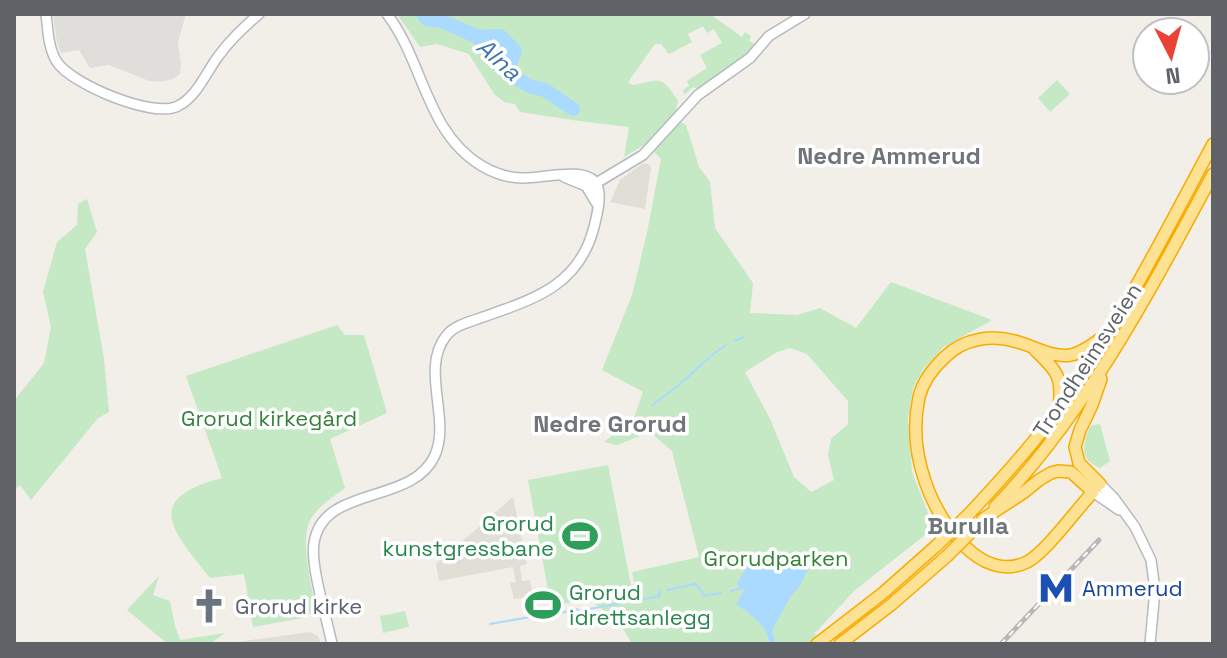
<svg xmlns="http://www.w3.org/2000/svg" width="1227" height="658" font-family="'Space Grotesk',sans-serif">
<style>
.industrial{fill:#e0deda}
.education{fill:#e1ded6}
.green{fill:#c5e8c5;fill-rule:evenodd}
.water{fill:#aadaff}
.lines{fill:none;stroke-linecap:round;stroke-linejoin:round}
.stream{stroke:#aadaff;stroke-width:2}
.river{stroke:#aadaff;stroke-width:14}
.secondary-casing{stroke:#b6babf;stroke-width:12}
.highway-casing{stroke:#f9ab00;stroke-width:14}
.secondary{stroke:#fff;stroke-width:9}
.highway{stroke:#fde293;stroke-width:11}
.rail-casing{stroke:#b6b7b8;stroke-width:5}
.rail{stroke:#fff;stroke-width:2;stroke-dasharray:6;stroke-linecap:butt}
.highway-bridge-casing{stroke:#f9ab00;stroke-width:14;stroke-linecap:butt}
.highway-bridge{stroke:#fde293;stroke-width:11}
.labels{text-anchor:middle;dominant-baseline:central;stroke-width:7;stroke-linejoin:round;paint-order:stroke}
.street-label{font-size:22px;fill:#5f6368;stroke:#fff}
.park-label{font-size:22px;fill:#348238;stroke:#fff}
.leisure-label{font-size:22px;fill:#27864d;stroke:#fff;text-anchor:end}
.transit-label{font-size:22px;fill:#164399;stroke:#fff;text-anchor:start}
.worship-label{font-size:22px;fill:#5b616d;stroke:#fff;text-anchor:start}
.water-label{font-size:24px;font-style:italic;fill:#4174aa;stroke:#fff}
.neighbourhood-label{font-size:24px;font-weight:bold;fill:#70757a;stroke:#fff}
</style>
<rect width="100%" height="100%" fill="#f1efe8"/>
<path class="industrial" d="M53,14H186L178,42L181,64L180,74L173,79L161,82L149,81L109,65L90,68L79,50L61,53L57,43Z"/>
<path class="education" d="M642,164H649L651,168L645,209L610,202L620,180Z
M513,497L527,564L520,566L522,581L530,580L533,596L514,599L510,583L516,582L513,567L439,581L436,564Z
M310,632L318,636L321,644H237L244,641Z"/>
<path class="green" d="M397,14H710L742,37L745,32L751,36L749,41L755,44L741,58L699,89L693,87L684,95L683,90L689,86L687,81L707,68L700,55L722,43L714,29L707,33L703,26L688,34L692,42L669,54L661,44H655L628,82L632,85C661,81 660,73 678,101L676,108L680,122L686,125L699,167L710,182L715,228L753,283L750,313L797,315L820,308L856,328L891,282L992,320L944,347L923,369L913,388L908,418L912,472L934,528L855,590L816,632H814L822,644H632C623,625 610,615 594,603L637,596L632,572L699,557L672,451L650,432L617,445L604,442L634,418L643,392L602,370L632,295L647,233L661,159L646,144L624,157L629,127L579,121L520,112L515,104L504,102L494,94L469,54L437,44L420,47ZM790,348L807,354L848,401V424L831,439L828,455L834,480L811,492L794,477L770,419L745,372L777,352Z
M1057,80L1070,94L1050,112L1038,98Z
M87,199L97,232L85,249L104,359L109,412L98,418L31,500L20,485L14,490V401L44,363L51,327L43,292L57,242L77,225L78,204Z
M337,325L345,335H364L387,413L330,439L345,488C333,497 320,505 312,517C298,538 312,585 316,609L303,618L253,627L244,574L210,578C173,531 141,499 222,478L186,376Z
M1100,424L1110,461L1100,468C1078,459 1083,445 1090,426Z
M608,465L632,591L551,606L528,480Z
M159,576L153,595L170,601L175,626L180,640L225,633L210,644H168L127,610Z
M405,611L409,627L383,633L380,616Z"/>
<path class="water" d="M791,553L809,568L800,585L789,599L772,631L776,644H770C766,624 752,615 736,604L745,589L739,588L737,583L752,559L768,557L783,562Z"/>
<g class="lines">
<path class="stream" d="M735,341L743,337
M653,405C660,398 667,395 674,389C692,375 706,357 726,345
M667,590L695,584L700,589L704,596L721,593
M731,591L743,588
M560,613L577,609L578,611L660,596L659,591
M490,624L536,616"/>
<path class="river" d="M423,14L427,19L442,21L478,37L505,64L513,76L529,86L545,90L573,109
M478,37L500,36L515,51L508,69"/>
<g class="secondary-casing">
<path id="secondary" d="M46,14C48,30 48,48 57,62C71,84 154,119 178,106C198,96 207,70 220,54C231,39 245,26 259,14
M564,177L586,186L597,204
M588,188L643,155L698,95L750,58L769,36L805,14
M1100,484L1114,498L1135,527L1151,560L1155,590L1150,644
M1093,492L1119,510
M332,644C327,619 310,565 314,543C323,484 413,506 435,455C451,419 420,369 446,336C454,325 470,322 483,317C534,299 579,286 594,227C597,215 602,196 597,185C587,165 541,179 522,178C508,178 494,173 482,166C426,133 424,62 387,14"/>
</g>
<g class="highway-casing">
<path id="highway" d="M1035,350C1056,370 1063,376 1059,407
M1100,484L1079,463L1075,447L1080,430L1092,405L1101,379
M995,507C1088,410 1150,291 1213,174
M969,514C1001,480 1033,445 1060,407C1119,325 1165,233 1213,144
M983,519L1023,493L1039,480L1051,473L1058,471L1071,472L1093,492C1076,510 1046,552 1027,562C980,585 937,519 925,481C916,455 913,425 919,397C923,381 933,368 945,357C964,338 993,334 1018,342C1036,347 1052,358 1071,355C1084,352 1096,342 1107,334
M817,644L883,593L936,546
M840,644L892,604L947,556"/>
</g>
<use href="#secondary" class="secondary"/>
<use href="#highway" class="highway"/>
<g class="rail-casing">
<path id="rail" d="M1001,644L1099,540"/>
</g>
<use href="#rail" class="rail"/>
<g class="highway-bridge-casing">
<path id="highway-bridge" d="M936,546L969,514
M947,556L978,525"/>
</g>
<use href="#highway-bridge" class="highway-bridge"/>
</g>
<defs>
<g id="stadium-bare" transform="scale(2.76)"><path d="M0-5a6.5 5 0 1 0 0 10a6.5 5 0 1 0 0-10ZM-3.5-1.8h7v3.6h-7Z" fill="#2e9e5b" stroke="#fff" stroke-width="2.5" paint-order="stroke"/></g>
<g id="metro-bare" transform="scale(2.76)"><path d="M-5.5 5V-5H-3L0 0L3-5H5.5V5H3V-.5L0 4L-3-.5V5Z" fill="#1a4fb4" stroke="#fff" stroke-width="2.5" paint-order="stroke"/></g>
<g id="church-bare" transform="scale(2.76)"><path d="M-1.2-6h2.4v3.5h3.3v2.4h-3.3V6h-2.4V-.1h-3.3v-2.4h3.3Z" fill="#6b7280" stroke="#fff" stroke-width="2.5" paint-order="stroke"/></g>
</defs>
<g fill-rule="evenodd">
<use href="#stadium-bare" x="580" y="536"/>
<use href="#metro-bare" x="1056" y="588"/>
<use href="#stadium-bare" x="543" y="605"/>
<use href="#church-bare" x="209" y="606"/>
</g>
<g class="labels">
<g class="street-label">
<text transform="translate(1087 360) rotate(-57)">Trondheimsveien</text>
</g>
<g class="park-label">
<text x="269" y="418">Grorud kirkegård</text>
<text x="776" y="558">Grorudparken</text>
</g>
<g class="leisure-label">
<text x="554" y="523">Grorud<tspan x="554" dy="25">kunstgressbane</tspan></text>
<text x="569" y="592" text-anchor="start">Grorud<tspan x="569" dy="25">idrettsanlegg</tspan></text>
</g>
<g class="transit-label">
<text x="1082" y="588">Ammerud</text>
</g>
<g class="worship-label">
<text x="235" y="606">Grorud kirke</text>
</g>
<g class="water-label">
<text transform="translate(499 59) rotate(42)">Alna</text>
</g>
<g class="neighbourhood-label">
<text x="889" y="155">Nedre Ammerud</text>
<text x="610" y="423">Nedre Grorud</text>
<text x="968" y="525">Burulla</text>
</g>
</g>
<rect width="1227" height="658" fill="none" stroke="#5f6368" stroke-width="32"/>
<g transform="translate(1171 56) rotate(174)"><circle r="38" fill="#ffffff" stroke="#bfc1c3" stroke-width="2"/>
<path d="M0-6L14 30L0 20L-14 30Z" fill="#ea4335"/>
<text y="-12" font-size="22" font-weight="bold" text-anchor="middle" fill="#5f6368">N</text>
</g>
</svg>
